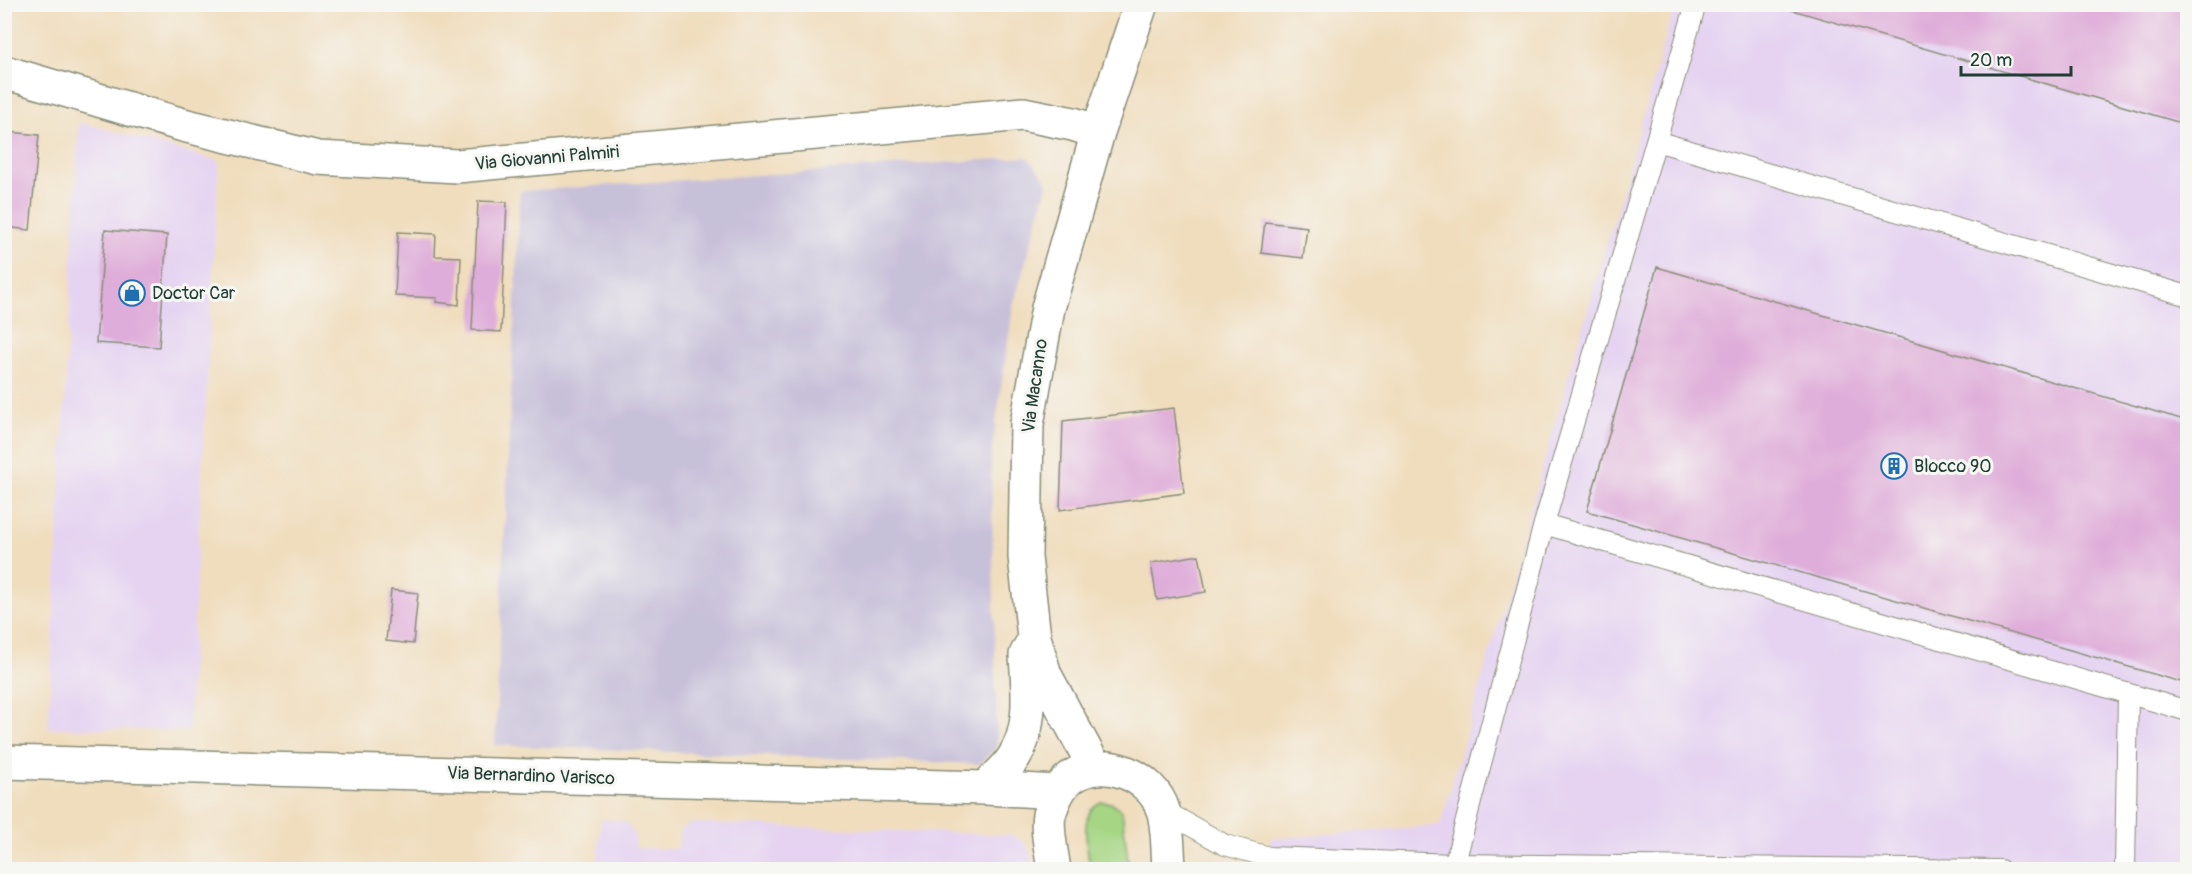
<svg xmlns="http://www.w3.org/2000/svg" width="2192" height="874" font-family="Pangolin,sans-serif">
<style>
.built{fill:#e5d3f1}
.industrial{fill:#c7c0d9}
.green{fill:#a6d684;stroke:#628a5c;stroke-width:1.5}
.building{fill:#dfadd9}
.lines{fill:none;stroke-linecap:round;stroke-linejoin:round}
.service-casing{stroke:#888d78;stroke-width:22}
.minor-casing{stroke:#888d78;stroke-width:36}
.service{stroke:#fff;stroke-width:20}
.minor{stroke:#fff;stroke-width:33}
.labels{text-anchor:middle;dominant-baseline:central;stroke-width:6;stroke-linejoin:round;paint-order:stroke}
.street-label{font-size:18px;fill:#1f3d34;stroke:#f6f6f2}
.poi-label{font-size:18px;fill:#1f3d34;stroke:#f6f6f2;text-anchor:start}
</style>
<rect width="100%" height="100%" fill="#f6f6f2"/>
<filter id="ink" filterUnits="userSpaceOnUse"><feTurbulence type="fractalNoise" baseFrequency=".0167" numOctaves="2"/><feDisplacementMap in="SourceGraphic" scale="12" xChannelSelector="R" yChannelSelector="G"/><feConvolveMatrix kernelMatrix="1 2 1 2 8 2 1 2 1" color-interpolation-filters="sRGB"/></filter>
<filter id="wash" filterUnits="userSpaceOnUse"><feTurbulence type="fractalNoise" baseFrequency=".008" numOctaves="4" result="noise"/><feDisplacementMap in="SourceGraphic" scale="24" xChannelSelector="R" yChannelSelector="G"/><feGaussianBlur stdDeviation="1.35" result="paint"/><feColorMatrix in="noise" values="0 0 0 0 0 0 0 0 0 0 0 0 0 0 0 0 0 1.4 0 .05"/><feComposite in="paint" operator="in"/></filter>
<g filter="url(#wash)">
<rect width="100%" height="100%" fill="#f0ddbd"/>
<path class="built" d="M1675,5H2187V869L1269,870L1270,839L1440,825Z
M79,122L219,161L188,731L48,728Z
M601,819L623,821L631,828L635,837L636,848L678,849L680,832L686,826L694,823L1011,835L1021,840L1028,848L1034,869H597Z"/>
<path class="industrial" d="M1027,157L1048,182L1013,306L991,457L997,747L979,764L495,745L520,191Z"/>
<path class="green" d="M1101,802L1112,803L1122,811L1128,860L1127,869H1090C1088,847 1077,813 1101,802Z"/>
<g id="blocks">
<path class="building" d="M1775,4H2188V125L1775,5Z
M9,132L39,135L30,230L4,227V183Z
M478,201L507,202L501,332L472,330Z
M1265,222L1307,227L1303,258L1261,253Z
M105,230L167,235L159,347L96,343Z
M398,232L436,234L435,256L461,257L459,305L436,302L437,298L395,296Z
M1657,267L2188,421V684L1587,511Z
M1174,408L1184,493L1060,510L1063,421Z
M1199,555L1206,592L1157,600L1151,563Z
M391,590L418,593L413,644L386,641Z"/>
</g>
</g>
<g filter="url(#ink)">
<use href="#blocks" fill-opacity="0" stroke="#888d78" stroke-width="1.5"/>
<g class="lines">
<g class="service-casing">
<path id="service" d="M1656,141L2188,296
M1544,524L2188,711
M1163,810L1225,845L1269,857L1453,864L2000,870
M1453,870L1544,524L1696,4
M2125,870L2128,694"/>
</g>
<g class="minor-casing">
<path id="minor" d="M4,72L183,125L318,158L457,166L1023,114L1073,124L1098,132
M4,762L985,788L1058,792
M1095,768L1045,675L1034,637L1025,557L1027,424L1048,308L1098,132L1141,4
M985,788C994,779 1007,769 1014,757C1033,727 1028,690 1026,655L1030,647
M1054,870C1052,855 1046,828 1049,815C1053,801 1060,784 1073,776C1104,756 1152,775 1163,810C1168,824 1168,853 1169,870"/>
</g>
<use href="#service" class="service"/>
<use href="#minor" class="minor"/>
</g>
</g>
<defs>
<g id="shop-ring" transform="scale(1.35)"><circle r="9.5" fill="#f6f6f2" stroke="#1f6fb2" stroke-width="1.5"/><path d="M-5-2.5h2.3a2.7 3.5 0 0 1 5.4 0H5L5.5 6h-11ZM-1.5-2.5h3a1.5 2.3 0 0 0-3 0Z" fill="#1f6fb2"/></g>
<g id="building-ring" transform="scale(1.35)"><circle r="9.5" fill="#f6f6f2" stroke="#1f6fb2" stroke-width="1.5"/><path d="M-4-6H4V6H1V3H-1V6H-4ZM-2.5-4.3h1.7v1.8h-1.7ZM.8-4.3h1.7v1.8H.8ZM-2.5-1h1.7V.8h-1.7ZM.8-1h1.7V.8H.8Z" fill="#1f6fb2"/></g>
</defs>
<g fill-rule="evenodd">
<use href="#shop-ring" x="132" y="293"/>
<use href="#building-ring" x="1894" y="466"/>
</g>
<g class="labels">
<g class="street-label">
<text transform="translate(547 158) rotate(-5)">Via Giovanni Palmiri</text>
<text transform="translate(1035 386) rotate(-82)">Via Macanno</text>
<text transform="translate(531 776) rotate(2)">Via Bernardino Varisco</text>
</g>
<g class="poi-label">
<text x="152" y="293">Doctor Car</text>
<text x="1914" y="466">Blocco 90</text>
</g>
</g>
<rect width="2192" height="874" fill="none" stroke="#f6f6f2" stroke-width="24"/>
<path d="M1961 66v9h110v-9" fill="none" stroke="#1f3d34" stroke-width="3"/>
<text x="1970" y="66" font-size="18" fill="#1f3d34" stroke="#f6f6f2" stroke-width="4.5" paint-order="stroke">20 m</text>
</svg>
